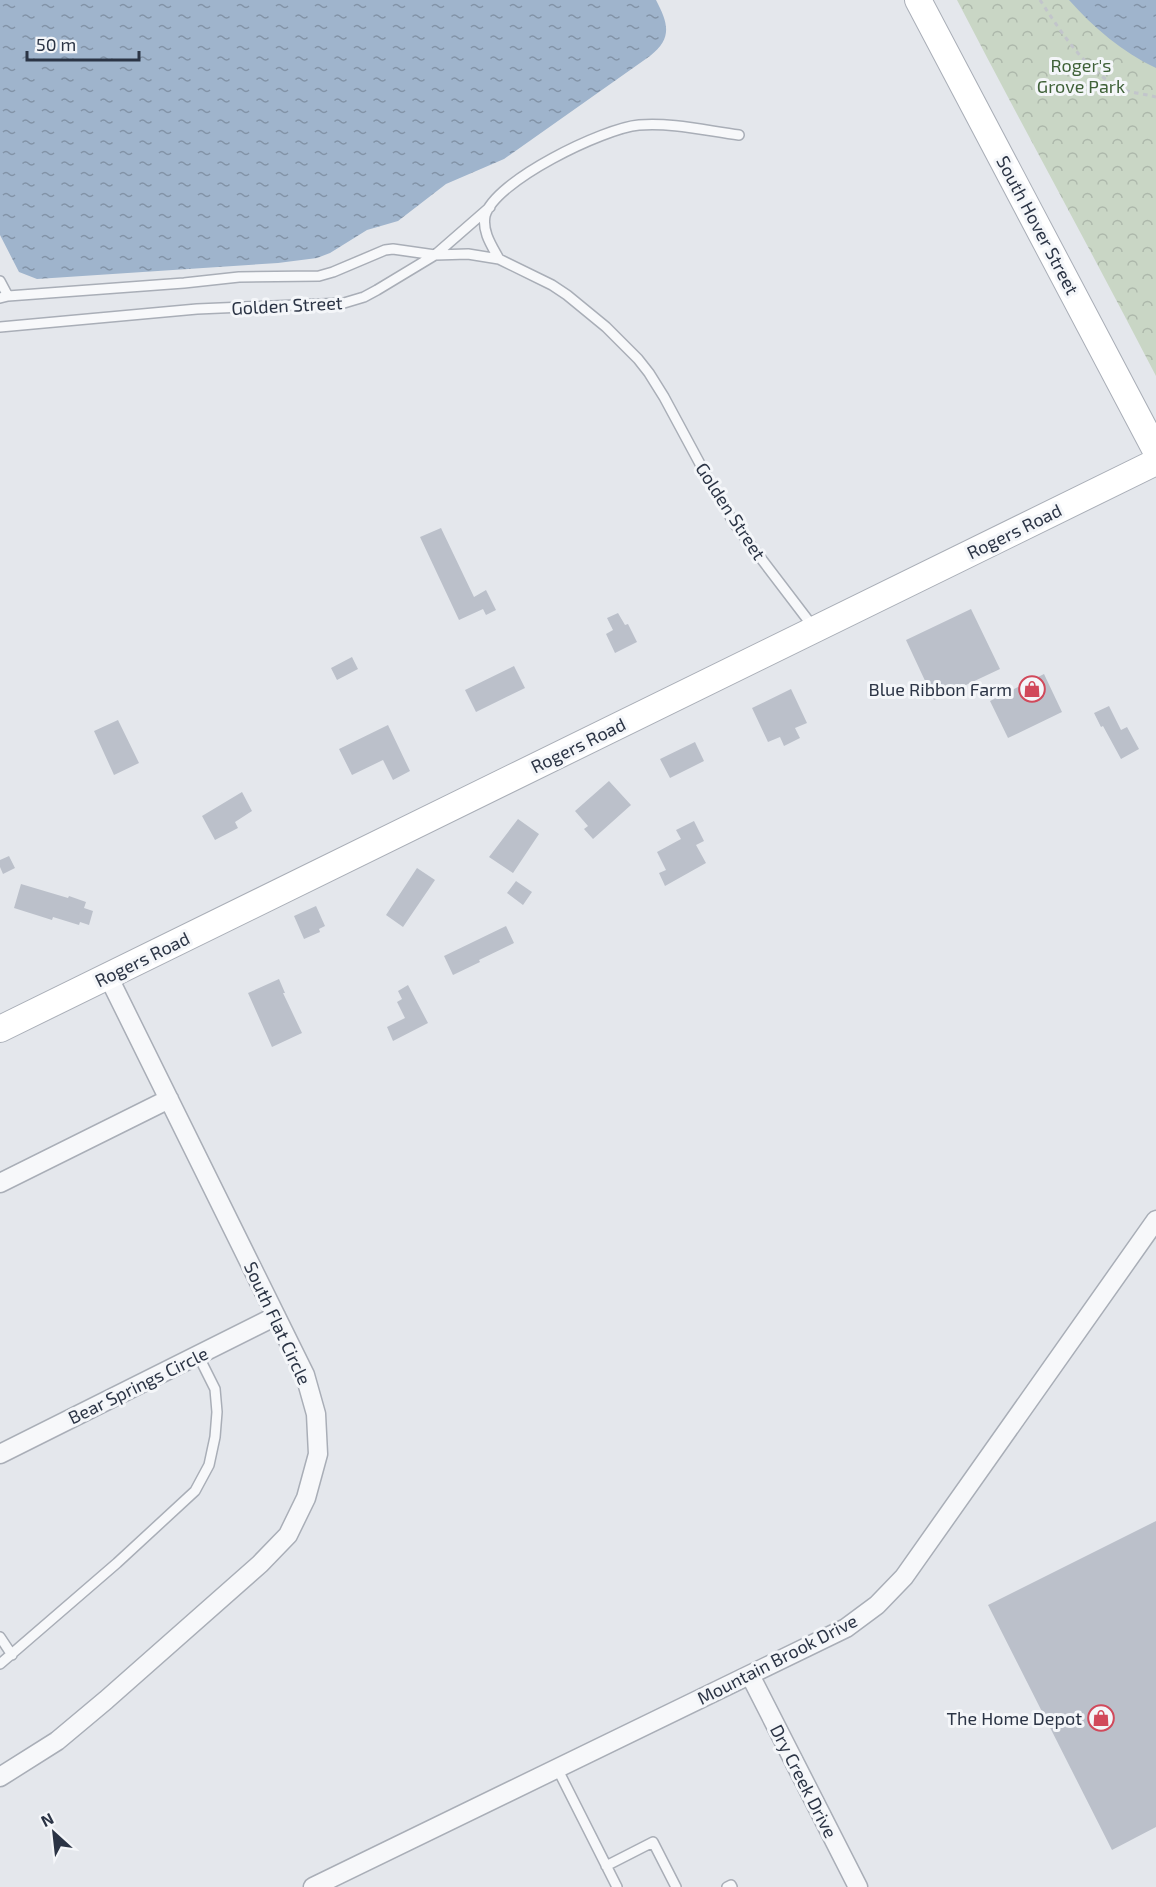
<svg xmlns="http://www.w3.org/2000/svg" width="1156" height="1887" font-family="'Exo 2',sans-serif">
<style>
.forest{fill:url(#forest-crowns)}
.water{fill:url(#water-ripples)}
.building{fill:#bbc0ca}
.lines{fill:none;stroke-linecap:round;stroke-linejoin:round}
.lane-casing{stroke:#a9aeb7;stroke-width:12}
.street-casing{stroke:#a9aeb7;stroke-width:21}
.secondary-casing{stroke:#a9aeb7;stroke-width:28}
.path{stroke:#c2c5cb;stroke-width:3;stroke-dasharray:4.5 4.5;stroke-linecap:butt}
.lane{stroke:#f7f8fa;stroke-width:9}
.street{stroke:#f7f8fa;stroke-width:18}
.secondary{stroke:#fff;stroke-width:26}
.labels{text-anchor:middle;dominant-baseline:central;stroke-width:6;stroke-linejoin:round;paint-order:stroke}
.park-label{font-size:18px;fill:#3f6138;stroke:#f4f6f9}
.street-label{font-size:18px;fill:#2b3445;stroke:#f4f6f9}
.poi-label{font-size:18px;fill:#2b3445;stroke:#f4f6f9;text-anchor:end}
</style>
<defs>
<pattern id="forest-crowns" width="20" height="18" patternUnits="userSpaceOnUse" patternTransform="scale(1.5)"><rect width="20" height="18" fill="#c9d6c5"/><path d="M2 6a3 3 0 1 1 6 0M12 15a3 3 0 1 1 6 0" fill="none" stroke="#adb8ab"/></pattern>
<pattern id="water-ripples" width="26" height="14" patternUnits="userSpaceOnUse" patternTransform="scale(1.5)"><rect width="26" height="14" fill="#9fb4cc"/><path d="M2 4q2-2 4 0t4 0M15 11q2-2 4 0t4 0" fill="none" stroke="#8293a7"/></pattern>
</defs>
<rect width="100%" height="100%" fill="#e4e7ec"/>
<path class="forest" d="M957,0H1156V376C1091,250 1022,126 957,0Z"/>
<path class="water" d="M0,0H656C668,23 673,38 650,56L504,159L446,184L398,221L367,230L330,253L317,258L278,263L37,279L19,272L0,235Z
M1069,0H1156V68C1122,52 1094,28 1069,0Z"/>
<path class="building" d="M441,528L474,597L486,590L496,610L486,615L483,609L459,620L420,537Z
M971,609L1000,669L934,700L906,640Z
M618,613L625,625L628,624L637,642L615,653L606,634L613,630L607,618Z
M352,657L358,669L337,680L331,668Z
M514,666L525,688L476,712L465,690Z
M1044,674L1062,712L1008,738L990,701Z
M791,689L807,723L795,728L800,738L784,746L780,737L768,742L752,708Z
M1109,706L1121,730L1127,727L1139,749L1121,759L1103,726L1101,727L1094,713Z
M118,720L139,763L114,775L94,731Z
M388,725L410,771L393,780L383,760L352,775L339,749Z
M695,742L704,761L670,778L660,759Z
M609,781L631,805L593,839L584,829L588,826L575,811Z
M242,792L252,811L235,822L238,828L215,840L202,816Z
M518,819L539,834L513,873L489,857Z
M694,821L704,841L696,845L706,863L665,886L659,873L666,870L657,852L681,839L676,830Z
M9,856L15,868L3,874L0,867V860Z
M417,868L435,880L403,927L386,915Z
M516,881L532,892L523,905L507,893Z
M21,884L68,898L69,896L86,902L84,908L93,911L89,925L80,922L79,925L53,917L52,920L14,908Z
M316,906L325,926L319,929L320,932L304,939L294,916Z
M506,926L514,943L479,960L480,962L453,975L444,956Z
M279,979L285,993H283L302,1033L272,1047L248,993Z
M408,985L428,1023L393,1041L387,1027L405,1018L397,1002L402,999L398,991Z
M1156,1521V1827L1112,1850L988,1605Z"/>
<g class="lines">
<g class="lane-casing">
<path id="lane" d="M499,259C492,246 482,232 485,216C494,181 604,128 639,125C670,122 708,131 739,135
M0,281L8,296L0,298
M8,296L184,283L239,277L319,276L333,272L385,250L393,249L435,255L490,207
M0,327L197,309L344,303L364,297L377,290L435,255L468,254L499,259L552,285L567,295L606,327L638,359L649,373L664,397L713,488L734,523L814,628
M0,1637L12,1655
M0,1664L117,1563L195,1491L209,1465L215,1437L217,1412L215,1389L198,1355
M557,1768L617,1887
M606,1866L653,1842L676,1887
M727,1887L731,1885L732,1887"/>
</g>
<g class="street-casing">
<path id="street" d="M0,1183L169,1099
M0,1454L276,1316
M750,1675L858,1887
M0,1777L57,1741L106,1700L260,1564L288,1535L306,1498L318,1454L316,1414L305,1375L108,976
M313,1887L846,1628L877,1605L904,1577L1156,1220"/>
</g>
<g class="secondary-casing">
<path id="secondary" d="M918,0L1156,451
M0,1029L1156,462"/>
</g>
<path class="path" d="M1040,0C1061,32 1085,70 1120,88C1131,93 1145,94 1156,97"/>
<use href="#lane" class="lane"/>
<use href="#street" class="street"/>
<use href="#secondary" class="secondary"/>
</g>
<defs>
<g id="shop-ring" transform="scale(1.35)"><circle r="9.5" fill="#f4f6f9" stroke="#d1495b" stroke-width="1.5"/><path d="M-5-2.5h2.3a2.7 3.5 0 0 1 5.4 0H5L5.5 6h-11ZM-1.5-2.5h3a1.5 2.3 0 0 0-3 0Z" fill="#d1495b"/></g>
</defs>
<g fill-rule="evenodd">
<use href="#shop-ring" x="1032" y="689"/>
<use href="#shop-ring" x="1101" y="1718"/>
</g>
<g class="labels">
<g class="park-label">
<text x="1081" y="65">Roger's<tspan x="1081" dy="21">Grove Park</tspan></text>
</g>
<g class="street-label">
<text transform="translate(1038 225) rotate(62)">South Hover Street</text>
<text transform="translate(287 305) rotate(-3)">Golden Street</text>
<text transform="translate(731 511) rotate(57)">Golden Street</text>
<text transform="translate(1014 531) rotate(-26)">Rogers Road</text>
<text transform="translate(578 745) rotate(-26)">Rogers Road</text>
<text transform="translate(142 959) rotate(-26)">Rogers Road</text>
<text transform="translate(278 1323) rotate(65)">South Flat Circle</text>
<text transform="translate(138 1385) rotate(-26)">Bear Springs Circle</text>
<text transform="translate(777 1659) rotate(-27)">Mountain Brook Drive</text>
<text transform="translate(804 1781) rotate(63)">Dry Creek Drive</text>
</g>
<g class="poi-label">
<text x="1012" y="689">Blue Ribbon Farm</text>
<text x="1082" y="1718">The Home Depot</text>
</g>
</g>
<g transform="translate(54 1833) rotate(333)" stroke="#f4f6f9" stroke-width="4.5" paint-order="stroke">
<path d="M0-4.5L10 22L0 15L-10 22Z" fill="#2b3445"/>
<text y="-9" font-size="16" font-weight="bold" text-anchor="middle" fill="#2b3445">N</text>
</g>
<path d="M27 51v9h112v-9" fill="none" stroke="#2b3445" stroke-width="3"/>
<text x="36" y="51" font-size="18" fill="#2b3445" stroke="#f4f6f9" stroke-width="4.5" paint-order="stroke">50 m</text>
</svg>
